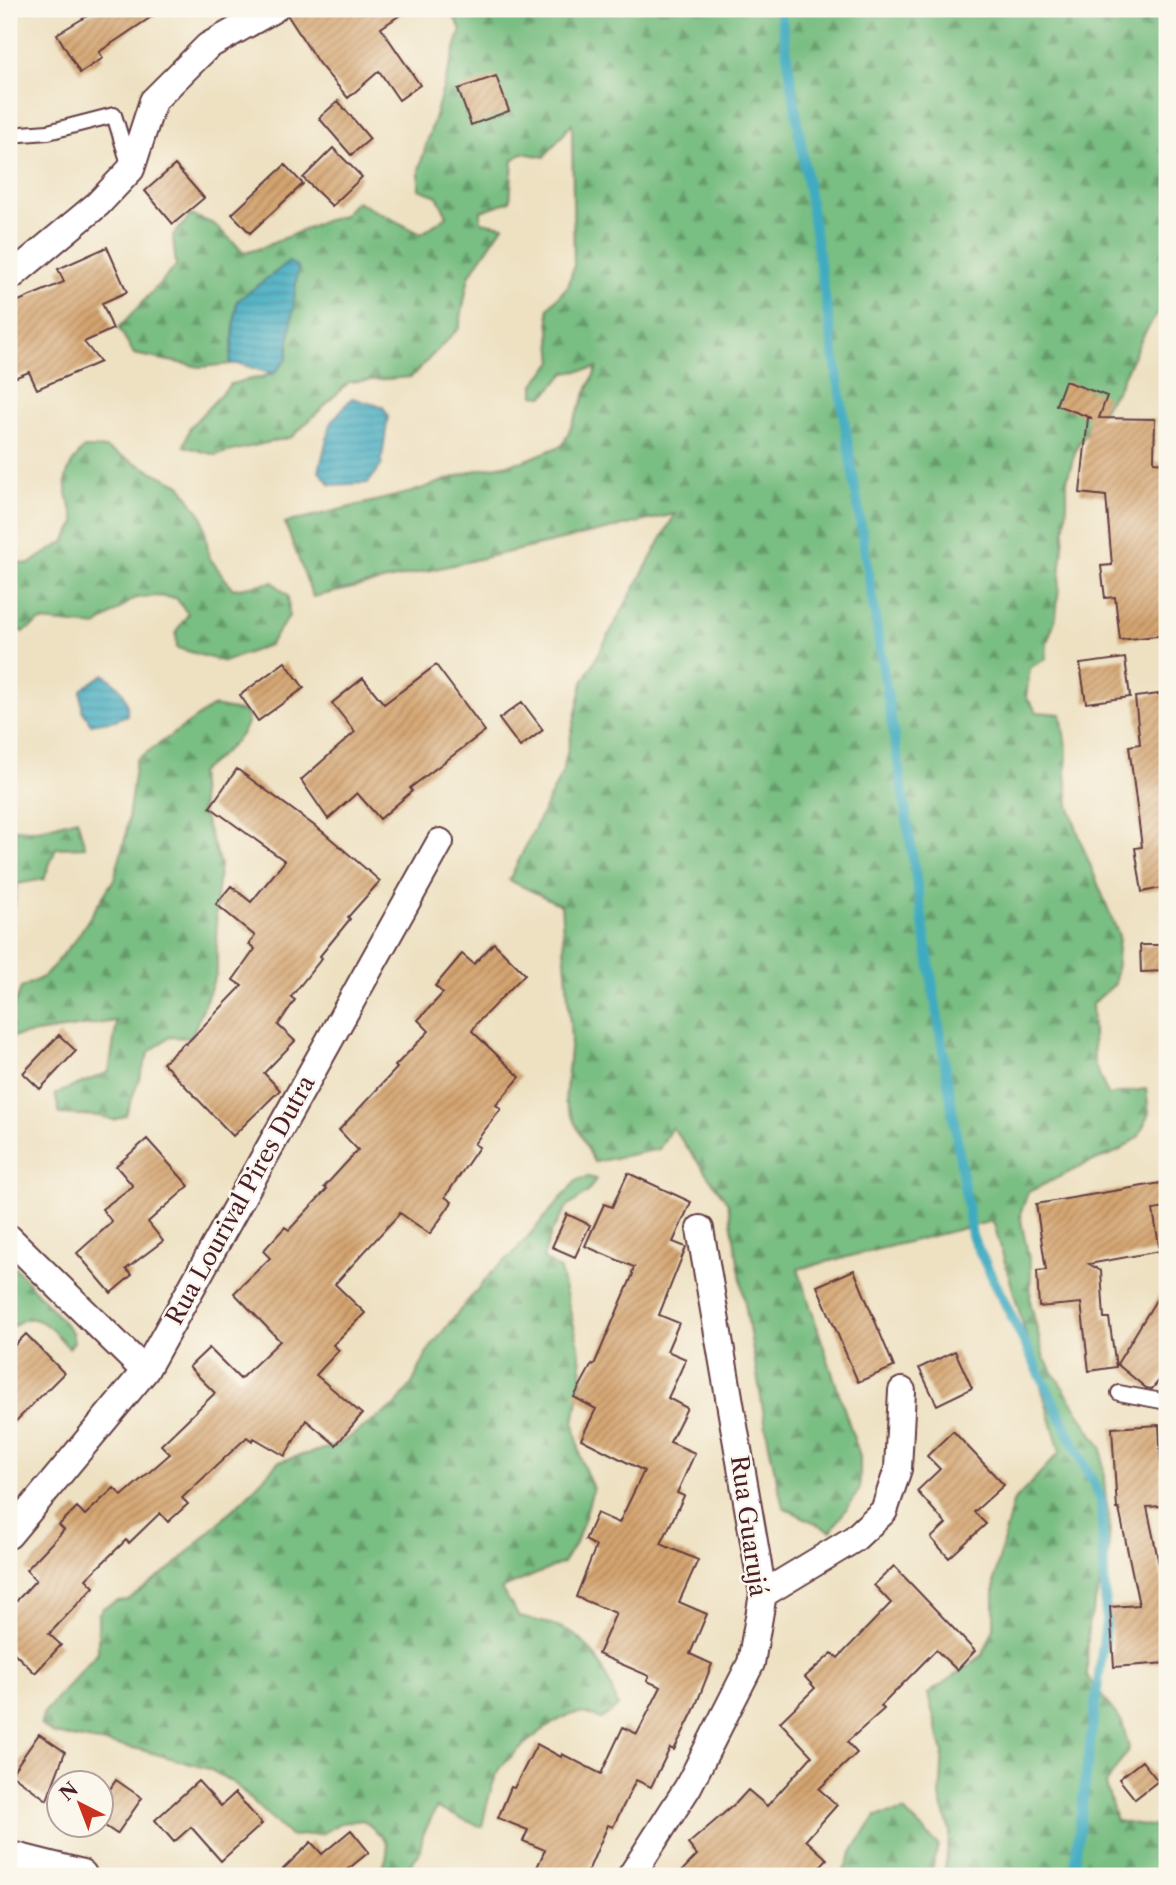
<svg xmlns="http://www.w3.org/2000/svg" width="1176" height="1885" font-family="'Libre Caslon Text',serif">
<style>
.forest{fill:url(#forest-firs);stroke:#626e56;stroke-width:2}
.water{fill:url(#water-rules);stroke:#456576;stroke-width:2}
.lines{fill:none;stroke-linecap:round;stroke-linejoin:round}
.stream{stroke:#40abc0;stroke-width:10}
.building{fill:url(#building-hatch)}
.service-casing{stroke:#633c42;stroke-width:18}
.minor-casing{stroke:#633c42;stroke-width:30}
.tertiary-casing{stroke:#633c42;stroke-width:37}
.service{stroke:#fff;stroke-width:14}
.minor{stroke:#fff;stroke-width:26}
.tertiary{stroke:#fff;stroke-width:33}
.labels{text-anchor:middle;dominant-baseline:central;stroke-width:5;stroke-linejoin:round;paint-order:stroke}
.street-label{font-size:24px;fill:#4a1f2b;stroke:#fbf7ec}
</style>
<defs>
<pattern id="forest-firs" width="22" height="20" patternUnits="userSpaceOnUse" patternTransform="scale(1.75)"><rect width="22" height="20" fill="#79be82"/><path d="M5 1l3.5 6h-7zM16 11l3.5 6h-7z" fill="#659a6b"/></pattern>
<pattern id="water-rules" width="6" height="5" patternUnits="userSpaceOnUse" patternTransform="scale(1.75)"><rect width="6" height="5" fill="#40abc0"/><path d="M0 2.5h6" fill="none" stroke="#388b9c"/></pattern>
<pattern id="building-hatch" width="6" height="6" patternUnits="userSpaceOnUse" patternTransform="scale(1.75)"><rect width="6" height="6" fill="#d4a470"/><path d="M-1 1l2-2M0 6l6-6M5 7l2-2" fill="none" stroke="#ae855c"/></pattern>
</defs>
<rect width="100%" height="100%" fill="#fbf7ec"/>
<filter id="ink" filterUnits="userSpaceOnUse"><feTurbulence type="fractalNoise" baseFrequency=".0143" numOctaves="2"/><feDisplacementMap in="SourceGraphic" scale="14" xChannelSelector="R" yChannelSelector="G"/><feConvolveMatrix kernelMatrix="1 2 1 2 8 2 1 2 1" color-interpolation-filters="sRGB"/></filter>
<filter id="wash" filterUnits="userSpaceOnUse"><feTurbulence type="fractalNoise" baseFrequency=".00686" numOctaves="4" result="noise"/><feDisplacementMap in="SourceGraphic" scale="28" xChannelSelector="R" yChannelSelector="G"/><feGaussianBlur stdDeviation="1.57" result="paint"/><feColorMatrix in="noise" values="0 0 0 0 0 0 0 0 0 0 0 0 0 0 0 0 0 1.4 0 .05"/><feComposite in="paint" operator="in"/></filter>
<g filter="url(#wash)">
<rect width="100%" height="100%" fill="#eee1c2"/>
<path class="forest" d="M449,9H1167V299L1144,334L1118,388L1077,446L1067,480V504L1056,617L1047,643L1046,658L1030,668L1026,697L1037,712L1061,714L1067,753L1066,773L1069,805L1082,845L1119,936L1115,984L1092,1004L1094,1063L1108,1095L1146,1089L1149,1113L1139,1136L1119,1151L1086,1164L1028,1192L1020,1215L1031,1269L1030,1301L1044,1358L1102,1449L1105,1492L1110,1526L1108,1558L1088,1625L1087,1677L1122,1722L1129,1748L1106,1784L1116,1821L1158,1827L1157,1855L1167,1870V1876H944L950,1831L940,1798L943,1753L928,1694L983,1655L994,1628V1580L1013,1502L1060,1452L993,1221L798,1269L860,1457V1489L831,1531L783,1507L769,1445L728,1203L672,1127L659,1149L594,1162L565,1102L571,1038L561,905L509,880L563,771L583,682L675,514L313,597L285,523L412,492L473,471L524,461L563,445L597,368L565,373L544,396L534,395V384L553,362L548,308L568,286L574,266L572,124L544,157L522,153L513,160L510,201L481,211V222L503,226L469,276L459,328L411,377L349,382L292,437L215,455L184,446L190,427L231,384L273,374L287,359L237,301L230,364L200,367L134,354L119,328L176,266L173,236L191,215L214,224L245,253L264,247L324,221L343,216L356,201L421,234L447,216L437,196L419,189V169L461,29Z
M84,448H105L180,485L203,518L209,557L233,589L273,582L288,596L289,616L269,645L224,662L177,648L176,632L188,614L176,598L156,596L135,598L96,626L41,621L23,632L9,627V561L29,564L65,541L76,523C65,487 57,478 84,448Z
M213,706L244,712L248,717C247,738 215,759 199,773L202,812L220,864L216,899L217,972L191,1038L169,1037L149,1052L126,1115L114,1120L98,1116L60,1114L55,1094L109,1072L117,1021L9,1037V1018L21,988L45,976L76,939L114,879L126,835L136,760Z
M77,819L85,847L56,848L44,879L17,884L14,906L9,911V829L38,830Z
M588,1177L596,1179L588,1192L567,1207L552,1231L543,1258L560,1270L579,1346L582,1377L574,1423L581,1460L593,1489L585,1517L577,1540L563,1563L501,1589L519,1617C531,1620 545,1622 557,1626C593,1639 607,1674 618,1707L601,1719C595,1717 586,1712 580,1713C557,1714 514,1751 500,1769C492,1781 485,1812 482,1827L436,1808L423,1835L419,1854L401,1876H379C394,1843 389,1842 363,1820L340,1823L322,1834L290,1836L235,1784L209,1769L138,1749L55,1734L41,1725L43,1714L98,1652V1615L104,1607L117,1601L128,1600L174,1566L250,1493L278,1462L338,1445L396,1405L413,1382L428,1351L451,1321L494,1270L513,1254L577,1180Z
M9,1261L72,1332L74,1342L69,1348C58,1337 42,1313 23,1320C18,1322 15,1326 9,1328Z
M904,1811L938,1845L931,1876H841L854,1849L876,1816Z"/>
<path class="water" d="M289,262L298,267L287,359L273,374L240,364H230L237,301Z
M352,398L383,407L388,416L381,466L368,483L331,485L319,471L331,422Z
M104,674C120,687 129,694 127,715L115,720L91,724L82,710L81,690Z"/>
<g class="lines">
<path class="stream" d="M780,9L972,1236L1101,1499L1106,1621L1073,1876"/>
</g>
<g id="blocks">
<path class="building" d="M99,9H163L99,52L103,58L80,73L57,34Z
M290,9H409L381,28L420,85L399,100L379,71L348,98L319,64L288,16Z
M496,76L509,111L471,125L458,89Z
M338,101L370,139L351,155L319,118Z
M333,148L362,177L332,206L303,178Z
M175,165L204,198L173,224L145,191Z
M285,165L303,184L250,233L232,214Z
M107,247L127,292L102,303L113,329L84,342L100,362L37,389L29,372L9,380V305L64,282L58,269Z
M1065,381L1107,396L1099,418L1155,419L1154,462L1167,463V545L1160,546L1164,592H1160L1165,635L1120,640L1115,597L1105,598L1101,566L1112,565L1106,496L1080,493L1088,418H1092L1056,405Z
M1125,658L1130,697L1086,703L1080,664Z
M285,662L304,688L258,721L240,695Z
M436,665L485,731L410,788L412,791L380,819L357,793L328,819L301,780L355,732L332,703L363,678L384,704Z
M1167,693V887L1142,892L1135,848L1142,847L1129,746L1140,744L1135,697Z
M522,702L543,730L520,747L499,719Z
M237,769L323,832L380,881L348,917L350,919L320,956L322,958L291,997L295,1000L278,1025L295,1041L264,1073L280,1090L233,1136L163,1063L184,1043L186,1044L242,986L233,980L255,949L249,944L255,936L216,904L231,886L251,902L285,861L210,807Z
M494,943L525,974L477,1023L472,1031L520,1077L496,1105L501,1109L474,1144L479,1147L445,1197L452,1202L430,1234L400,1213L335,1284L365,1313L333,1345L339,1350L316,1375L362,1414L336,1445L306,1420L285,1456L254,1438L252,1441L247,1437L182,1498L188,1504L168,1522L160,1513L129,1543L126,1540L86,1579L94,1587L49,1634L61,1645L35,1673L9,1648V1609L36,1580L26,1570L64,1530L59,1525L77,1507L85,1515L114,1488L122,1496L170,1454L161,1445L215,1393L189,1367L209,1348L240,1379L280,1341L234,1293L270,1258L263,1251L285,1227L289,1230L327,1189L324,1187L358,1150L339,1130L397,1068L395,1066L429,1031L418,1020L443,993L435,986L462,954L474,964Z
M1140,945H1167V971L1141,972Z
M59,1035L76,1051L40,1089L23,1073Z
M147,1139L189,1186L148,1222L163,1241L126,1269L132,1275L111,1293L77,1253L112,1222L102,1209L133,1186L116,1166Z
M628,1173L691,1202L673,1242L686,1247L659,1315L679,1323L667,1351L686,1359L668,1398L687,1408L670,1442L695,1453L677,1493L684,1496L661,1544L698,1560L679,1602L707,1614L690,1654L712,1664L694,1710L674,1750L670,1748L651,1787L636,1780L613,1827L608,1825L586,1876H533L545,1850L523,1841L528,1830L498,1818L511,1787L514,1788L537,1744L561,1757L562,1754L601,1774L623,1727L637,1734L661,1687L647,1681L649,1676L598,1654L616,1613L576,1597L596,1546L585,1540L597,1513L619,1523L644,1471L581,1439L596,1409L574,1397L592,1364L594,1365L633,1274L632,1273L634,1267L585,1246L604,1204L612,1207Z
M1167,1182V1208L1153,1210L1160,1251L1089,1264L1101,1271L1104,1318H1109L1116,1367L1089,1371L1081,1303L1039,1307L1037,1271L1046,1270L1036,1204Z
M567,1214L590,1225L575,1257L552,1247Z
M854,1270L894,1367L858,1382L817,1286Z
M1167,1282V1371L1152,1389L1146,1388L1117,1364Z
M26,1334L64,1373L9,1428V1351Z
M955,1351L972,1388L937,1405L919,1368Z
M1159,1425L1163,1506L1147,1507L1167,1602V1663L1114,1667L1110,1607L1139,1605L1119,1509H1117L1112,1428Z
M953,1431L1004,1485L974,1512L986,1524L949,1558L931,1538L946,1524L917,1491L940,1469L927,1456Z
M894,1566L975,1651L957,1670L936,1650L881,1706L884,1709L847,1742L857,1753L819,1789L837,1805L806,1840L827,1859L811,1876H677L697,1855L688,1844L737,1802L748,1790L767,1806L812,1756L780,1722L815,1688L805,1677L832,1653L838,1658L891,1603L874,1585Z
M39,1734L65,1752L47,1800L11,1774Z
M1142,1761L1158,1781L1135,1799L1119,1779Z
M116,1780L142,1798L117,1834L102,1824V1801Z
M198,1781L221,1806L235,1793L262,1824L221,1861L191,1827L174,1842L155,1820Z
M351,1830L369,1852L342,1874L345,1876H276L311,1842L322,1854Z"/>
</g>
</g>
<g filter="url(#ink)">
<use href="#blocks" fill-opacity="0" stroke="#633c42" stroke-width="2"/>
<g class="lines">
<g class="service-casing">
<path id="service" d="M9,135L48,132L114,115L129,164
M1119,1393L1167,1402"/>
</g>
<g class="minor-casing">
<path id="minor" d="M9,278L98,204L131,169L153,101L208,46L274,9
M9,1238L145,1371
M9,1535L145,1371L440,842
M763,1594L854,1539L884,1511L898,1469L902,1391
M631,1876L688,1787L751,1663L763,1594L700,1229"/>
</g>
<g class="tertiary-casing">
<path id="tertiary" d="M9,1858L80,1876"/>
</g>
<use href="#service" class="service"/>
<use href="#minor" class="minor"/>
<use href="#tertiary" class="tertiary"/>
</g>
</g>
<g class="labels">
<g class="street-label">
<text transform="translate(240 1200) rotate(-61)">Rua Lourival Pires Dutra</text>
<text transform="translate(749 1526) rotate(82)">Rua Guarujá</text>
</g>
</g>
<rect width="1176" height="1885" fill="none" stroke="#fbf7ec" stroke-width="35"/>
<g transform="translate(80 1804) rotate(318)"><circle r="33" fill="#fbf7ec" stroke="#b4a19f" stroke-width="2"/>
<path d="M0-5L12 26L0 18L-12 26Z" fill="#c8321e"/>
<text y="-10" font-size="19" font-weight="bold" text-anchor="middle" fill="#4a1f2b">N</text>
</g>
</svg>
